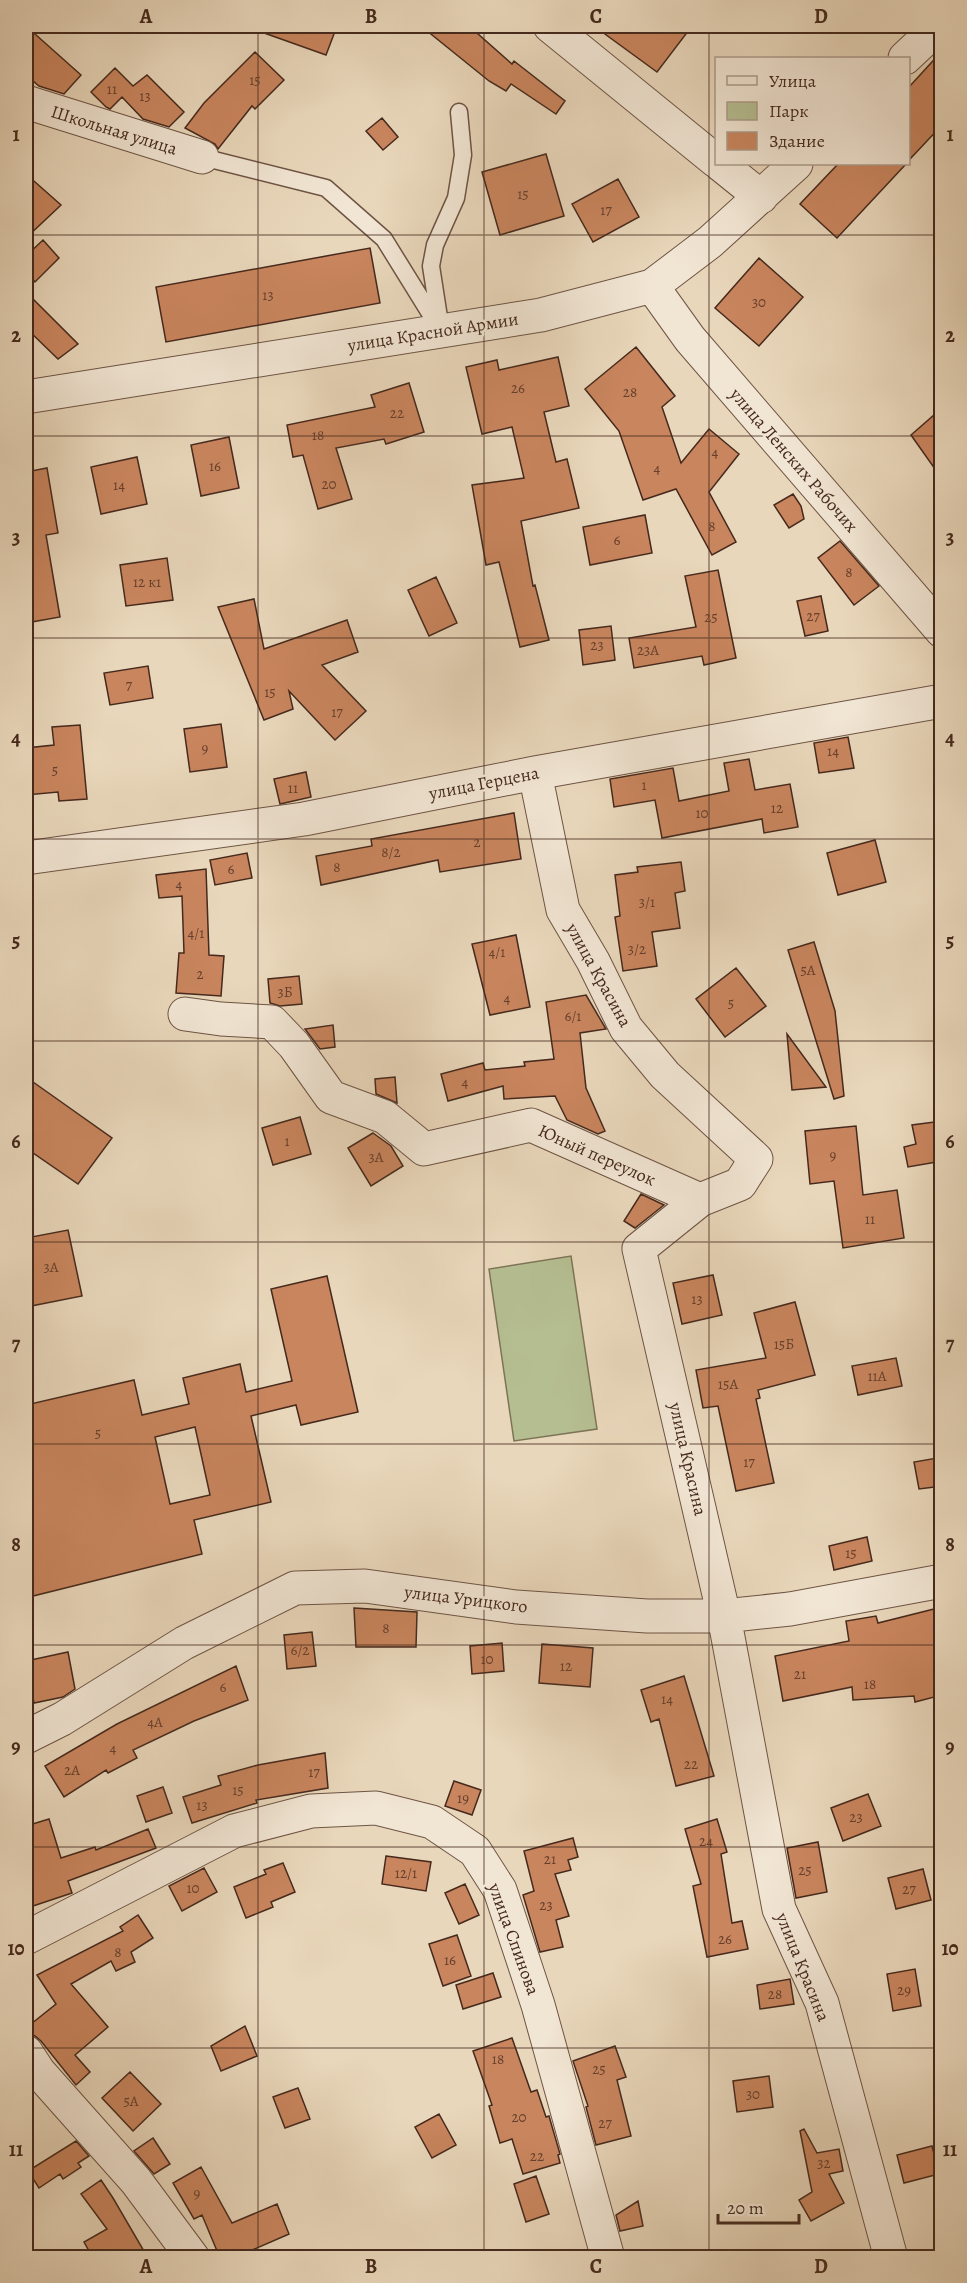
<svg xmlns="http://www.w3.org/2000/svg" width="967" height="2283" font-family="Alegreya,serif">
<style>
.green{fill:#b5be91;stroke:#7d7457;stroke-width:1.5}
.building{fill:#c9855e;stroke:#45291d;stroke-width:1.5;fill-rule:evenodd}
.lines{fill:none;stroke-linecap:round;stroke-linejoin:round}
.service-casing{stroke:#6e5444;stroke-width:19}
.minor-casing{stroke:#6e5444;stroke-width:35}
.service{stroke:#f1e5d3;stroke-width:16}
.minor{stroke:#f1e5d3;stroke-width:33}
.grid{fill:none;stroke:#45291d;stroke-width:1.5;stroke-opacity:0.55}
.labels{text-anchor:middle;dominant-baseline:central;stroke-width:5;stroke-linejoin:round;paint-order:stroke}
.number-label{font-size:15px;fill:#66402d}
.street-label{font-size:18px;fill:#45291d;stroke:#f1e5d3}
.neatline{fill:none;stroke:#45291d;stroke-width:2}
.grid-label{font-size:20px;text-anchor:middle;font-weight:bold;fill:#45291d}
</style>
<rect width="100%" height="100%" fill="#e9d7bb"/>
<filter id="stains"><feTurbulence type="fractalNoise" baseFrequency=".00333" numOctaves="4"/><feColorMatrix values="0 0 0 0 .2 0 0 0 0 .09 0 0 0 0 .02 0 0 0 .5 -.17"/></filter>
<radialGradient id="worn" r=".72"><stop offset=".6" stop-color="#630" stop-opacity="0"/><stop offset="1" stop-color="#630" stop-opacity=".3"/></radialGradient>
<path class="green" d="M571,1256L597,1429L514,1441L489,1269Z"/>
<path class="building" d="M26,26L81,75L64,94L39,86L26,75Z
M254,26H337L326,55L253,29Z
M421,26H469L512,64L514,61L565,101L556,114L511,84L506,91L489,81Z
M594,26H692L657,72Z
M942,51V125L909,160V87Z
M255,52L284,80L255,109L252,106L218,149L215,144L185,128L204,103Z
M115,68L133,86L147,75L184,112L169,127L143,119L122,97L110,109L106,107L91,92Z
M382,118L398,137L383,150L366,131Z
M546,154L564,216L500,235L482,172Z
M838,164H906L837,238L800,204Z
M26,174L61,205L26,238Z
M618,179L639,217L593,242L572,204Z
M43,240L59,258L35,282L26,271V256Z
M370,248L380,303L166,342L156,287Z
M759,258L803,297L759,346L715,308Z
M26,292L78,344L58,359L26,328Z
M636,347L675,396L662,407L681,463L709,429L739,454L709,492L736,542L712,555L676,489L643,500L619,431L585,389Z
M558,357L569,406L544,412L556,462L567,459L579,508L521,521L533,586L535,585L549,640L520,647L499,562L486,565L472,485L524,478L512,427L482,434L466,367L497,360L499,370Z
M409,383L424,432L386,444L384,439L336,448L352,499L318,509L303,455L293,457L287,425L375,407L371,395Z
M942,408V479L911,435Z
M229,437L239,488L201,496L191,445Z
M137,457L147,504L101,514L91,467Z
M47,468L58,533L46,535L60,617L26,623V472Z
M793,494L801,506L804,519L789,528L774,505Z
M645,515L652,553L590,565L583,527Z
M840,541L879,586L854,605L818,558Z
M167,558L173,600L126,606L120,565Z
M718,570L736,658L704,665L702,656L634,668L629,638L696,627L685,576Z
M436,577L457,623L429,636L408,590Z
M821,596L828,631L805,636L797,601Z
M254,599L264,649L347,620L358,652L322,665L366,711L335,740L289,691L293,709L264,720L218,607Z
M611,626L615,660L583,665L579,630Z
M148,666L153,698L110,705L104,673Z
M221,724L227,767L190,772L184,729Z
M80,725L87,799L59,801L58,792L26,795V748L54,745L52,727Z
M848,737L854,768L819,773L814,743Z
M749,759L755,790L790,784L798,827L764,833L762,819L662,838L655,800L614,807L610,779L673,768L679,801L729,791L724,763Z
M306,772L311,797L280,804L274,779Z
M514,813L521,859L440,872L438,860L321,885L316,856L372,846L371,839Z
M875,840L886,882L838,895L827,853Z
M247,853L252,878L215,885L210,860Z
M681,862L685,891L675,893L680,928L652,932L657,966L623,971L615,917L620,916L615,875L638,872L637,867Z
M206,869L209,955L224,956L221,996L176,993L179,953H184L182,896L159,898L156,875Z
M516,935L530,1007L490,1015L472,944Z
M814,942L835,1011L844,1096L834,1099L788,950Z
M736,968L766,1006L725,1037L696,999Z
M299,976L302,1004L280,1006L270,1003L268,979Z
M586,995L606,1029L580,1033L586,1088L605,1131L598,1134L567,1120L555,1096L504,1099L503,1086L448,1101L441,1074L483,1063L485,1070L525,1066L524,1062L554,1059L546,1002Z
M333,1025L335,1047L320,1049L305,1029Z
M787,1034L826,1087L792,1090Z
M26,1077L112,1138L78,1184L26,1148Z
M395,1077L397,1103L376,1094L375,1079Z
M300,1117L311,1154L273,1165L262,1128Z
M942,1121V1161L908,1167L904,1147L916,1144L912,1125Z
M856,1126L863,1195L897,1190L904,1238L843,1248L834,1181L810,1184L805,1131Z
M373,1133L391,1146L403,1166L371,1186L348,1148Z
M641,1194L664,1205L635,1228L624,1221Z
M68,1230L82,1296L26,1307V1238Z
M713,1275L722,1315L682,1324L673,1283Z
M327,1276L358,1412L301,1425L296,1405L251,1416L271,1502L194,1520L202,1554L33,1596L26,1565V1405L134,1380L142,1415L189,1404L183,1378L240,1364L246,1392L292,1381L271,1289ZM195,1427L210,1495L170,1504L155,1437Z
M795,1302L815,1375L758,1390L760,1398L756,1399L774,1483L736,1491L718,1406L703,1408L696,1370L766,1358L754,1313Z
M896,1358L902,1386L858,1395L852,1366Z
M937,1458L942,1486L919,1489L914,1462Z
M867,1537L872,1561L834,1570L829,1546Z
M942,1607V1634L934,1635L942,1663V1695L915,1702L914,1696L853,1700L852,1687L783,1701L775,1656L849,1641L846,1621L876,1616L878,1623Z
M354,1608L417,1612L416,1647H356Z
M312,1632L316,1666L287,1669L284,1635Z
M502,1643L504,1671L472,1674L470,1646Z
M542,1644L593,1648L590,1687L539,1683Z
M68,1652L75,1689L63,1697L34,1703L26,1661Z
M236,1666L248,1700L194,1721L133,1750L137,1758L108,1773L106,1770L64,1797L45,1766L117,1724Z
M684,1676L714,1776L676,1786L659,1719L651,1722L641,1690Z
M325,1753L328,1788L256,1800L257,1803L192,1823L183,1797L221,1785L218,1776L258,1765Z
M454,1781L481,1790L472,1815L445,1806Z
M163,1787L172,1813L146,1822L137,1796Z
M868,1794L881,1826L843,1841L831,1808Z
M49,1819L61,1858L95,1847L96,1850L148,1829L156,1848L68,1881L72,1893L30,1907L26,1893V1826Z
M717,1819L727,1852L721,1854L732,1923L742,1921L748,1949L707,1957L693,1886L701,1884L685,1829Z
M573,1838L578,1857L568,1860L571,1870L555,1874L569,1916L556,1920L563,1947L540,1952L523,1895L534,1891L524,1851Z
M818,1842L827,1892L796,1898L787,1848Z
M386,1856L431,1862L426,1891L382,1884Z
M283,1863L295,1892L271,1902L273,1907L246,1918L234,1887L266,1874L264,1870Z
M204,1868L217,1892L182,1911L169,1886Z
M923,1869L931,1900L896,1909L888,1878Z
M465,1884L479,1915L459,1924L445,1893Z
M138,1915L153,1938L131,1952L135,1962L116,1971L111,1961L71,1984L108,2027L75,2055L90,2072L76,2085L41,2041L35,2036L26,2033V2028L56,2004L37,1975L123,1931L120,1927Z
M457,1935L471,1976L443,1986L429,1944Z
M915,1969L921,2006L893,2011L887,1974Z
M493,1973L501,1997L463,2009L456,1985Z
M790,1979L794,2004L760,2009L757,1985Z
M245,2026L257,2056L221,2071L211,2046Z
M512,2038L531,2092L537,2090L546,2117L549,2116L560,2154L558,2155L560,2163L523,2174L512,2139L500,2143L489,2106L492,2105L473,2051Z
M615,2046L626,2077L617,2080L631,2136L596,2145L586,2107L588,2106L573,2061Z
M130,2072L161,2104L133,2131L102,2098Z
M769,2076L773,2107L737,2112L733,2081Z
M298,2088L310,2119L285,2128L273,2097Z
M439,2114L456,2145L432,2158L415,2127Z
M804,2129L817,2153L839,2149L843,2171L829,2174L844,2203L811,2221L799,2200L812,2192L800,2131Z
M153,2138L170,2164L154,2174L134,2151Z
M76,2141L89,2156L78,2163L81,2167L63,2179L60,2174L39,2188L28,2171Z
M932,2146L939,2174L904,2183L897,2155Z
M201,2167L232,2223L277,2204L289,2234L234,2258H220L202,2215L194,2219L173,2183Z
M536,2176L549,2214L526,2222L514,2184Z
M101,2180L113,2198L148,2258H93L84,2242L107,2229L81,2194Z
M638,2201L643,2226L620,2231L616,2215Z"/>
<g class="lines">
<g class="service-casing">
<path id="service" d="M202,157L326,188L384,239L441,331
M440,324L431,266L435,245L456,198L463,155L459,112"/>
</g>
<g class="minor-casing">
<path id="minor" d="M550,26L716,161
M905,58L939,26
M26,102L202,157
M720,164L761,197
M652,286L690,339L942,631
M26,397L541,315L652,286L710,242L796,164
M535,773L563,910L593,961L626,1028L665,1075L756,1159L740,1184L700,1200L639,1249L724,1616L779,1909L822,2003L891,2258
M26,858L304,819L535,773L942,701
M185,1014L221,1019L272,1022L294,1045L331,1097L385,1117L424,1149L531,1125L700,1200
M26,1737L62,1719L184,1643L295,1588L365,1586L516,1607L647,1616H724L790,1609L942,1581
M26,1938L234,1831L311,1811L376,1808L432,1822L475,1851L500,1890L538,2005L608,2258
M26,2052L39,2072L136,2181L193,2258"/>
</g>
<use href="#service" class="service"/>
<use href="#minor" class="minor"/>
</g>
<path class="grid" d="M258,26V2258M484,26V2258M709,26V2258M26,235H942M26,436H942M26,638H942M26,839H942M26,1041H942M26,1242H942M26,1444H942M26,1645H942M26,1847H942M26,2048H942"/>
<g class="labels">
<g class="number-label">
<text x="255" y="80">15</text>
<text x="112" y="89">11</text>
<text x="145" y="96">13</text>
<text x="523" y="194">15</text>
<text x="606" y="210">17</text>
<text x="268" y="295">13</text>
<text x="759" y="302">30</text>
<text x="518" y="388">26</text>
<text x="630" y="392">28</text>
<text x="397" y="413">22</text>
<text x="318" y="435">18</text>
<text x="715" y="452">4</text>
<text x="215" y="466">16</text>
<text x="657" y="468">4</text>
<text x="329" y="484">20</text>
<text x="119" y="485">14</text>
<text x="712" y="526">8</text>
<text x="617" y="540">6</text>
<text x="849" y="572">8</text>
<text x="147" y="582">12 к1</text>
<text x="813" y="616">27</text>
<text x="711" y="617">25</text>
<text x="597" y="645">23</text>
<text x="648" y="650">23А</text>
<text x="129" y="685">7</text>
<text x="270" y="692">15</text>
<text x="337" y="712">17</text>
<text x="205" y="748">9</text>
<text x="833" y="751">14</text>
<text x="55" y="770">5</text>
<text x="644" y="785">1</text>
<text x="293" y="788">11</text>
<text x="777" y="808">12</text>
<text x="702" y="813">10</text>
<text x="477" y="842">2</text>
<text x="391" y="852">8/2</text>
<text x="337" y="867">8</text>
<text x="231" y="869">6</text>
<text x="179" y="884">4</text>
<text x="647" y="902">3/1</text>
<text x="196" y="933">4/1</text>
<text x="637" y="949">3/2</text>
<text x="497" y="952">4/1</text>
<text x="808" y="970">5А</text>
<text x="200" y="974">2</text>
<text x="285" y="992">3Б</text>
<text x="507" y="998">4</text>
<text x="731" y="1003">5</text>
<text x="573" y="1016">6/1</text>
<text x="465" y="1082">4</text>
<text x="287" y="1141">1</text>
<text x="833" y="1155">9</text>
<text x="376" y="1157">3А</text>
<text x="870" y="1219">11</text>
<text x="51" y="1267">3А</text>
<text x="697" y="1299">13</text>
<text x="784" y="1344">15Б</text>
<text x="877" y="1376">11А</text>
<text x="728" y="1384">15А</text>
<text x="98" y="1433">5</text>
<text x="749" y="1462">17</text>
<text x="851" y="1553">15</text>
<text x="386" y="1628">8</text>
<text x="300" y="1650">6/2</text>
<text x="487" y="1659">10</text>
<text x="566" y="1666">12</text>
<text x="800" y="1674">21</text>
<text x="870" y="1684">18</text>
<text x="223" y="1687">6</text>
<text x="667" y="1699">14</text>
<text x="155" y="1722">4А</text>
<text x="113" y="1748">4</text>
<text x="691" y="1764">22</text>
<text x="72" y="1770">2А</text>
<text x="314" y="1772">17</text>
<text x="238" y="1790">15</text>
<text x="463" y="1798">19</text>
<text x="202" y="1805">13</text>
<text x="856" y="1817">23</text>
<text x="706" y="1841">24</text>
<text x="550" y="1859">21</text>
<text x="805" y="1870">25</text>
<text x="406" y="1873">12/1</text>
<text x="193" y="1888">10</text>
<text x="909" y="1889">27</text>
<text x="546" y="1905">23</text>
<text x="725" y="1939">26</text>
<text x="118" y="1952">8</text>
<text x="450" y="1960">16</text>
<text x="904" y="1990">29</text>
<text x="775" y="1994">28</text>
<text x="498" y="2059">18</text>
<text x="599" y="2069">25</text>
<text x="753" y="2094">30</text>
<text x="131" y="2101">5А</text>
<text x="519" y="2117">20</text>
<text x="605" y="2123">27</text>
<text x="537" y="2156">22</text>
<text x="824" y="2163">32</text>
<text x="197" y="2193">9</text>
</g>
<g class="street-label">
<text transform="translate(114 130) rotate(17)">Школьная улица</text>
<text transform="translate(433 332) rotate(-9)">улица Красной Армии</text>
<text transform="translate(794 460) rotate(49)">улица Ленских Рабочих</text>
<text transform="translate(484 783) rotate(-11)">улица Герцена</text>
<text transform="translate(599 975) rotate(61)">улица Красина</text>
<text transform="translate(597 1155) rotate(24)">Юный переулок</text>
<text transform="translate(688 1459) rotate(77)">улица Красина</text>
<text transform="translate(466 1599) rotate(7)">улица Урицкого</text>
<text transform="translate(514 1939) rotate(70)">улица Спинова</text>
<text transform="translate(803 1967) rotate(68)">улица Красина</text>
</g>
</g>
<rect width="967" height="2283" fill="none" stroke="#e9d7bb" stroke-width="66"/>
<rect x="715" y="57" width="195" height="108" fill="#f1e5d3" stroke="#ac9a8a" stroke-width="1.5"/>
<rect x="727" y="76" width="30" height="9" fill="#f1e5d3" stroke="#ac9a8a" stroke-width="1.5"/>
<text x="769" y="87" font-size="18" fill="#45291d">Улица</text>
<rect x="727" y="102" width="30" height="18" fill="#b5be91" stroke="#ac9a8a" stroke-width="1.5"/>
<text x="769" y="117" font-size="18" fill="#45291d">Парк</text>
<rect x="727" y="132" width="30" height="18" fill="#c9855e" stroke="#ac9a8a" stroke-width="1.5"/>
<text x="769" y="147" font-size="18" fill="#45291d">Здание</text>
<path d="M718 2214v9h81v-9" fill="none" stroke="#45291d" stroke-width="3"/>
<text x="727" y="2214" font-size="18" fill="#45291d" stroke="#f1e5d3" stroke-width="4.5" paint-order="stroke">20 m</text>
<rect x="33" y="33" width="901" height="2217" class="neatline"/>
<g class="grid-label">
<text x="146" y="23">A</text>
<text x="371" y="23">B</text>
<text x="596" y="23">C</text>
<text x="821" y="23">D</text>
<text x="16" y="141">1</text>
<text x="950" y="141">1</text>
<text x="16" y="342">2</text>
<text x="950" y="342">2</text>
<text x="16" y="544">3</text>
<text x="950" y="544">3</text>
<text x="16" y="745">4</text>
<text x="950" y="745">4</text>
<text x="16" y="947">5</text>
<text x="950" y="947">5</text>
<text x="16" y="1148">6</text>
<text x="950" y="1148">6</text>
<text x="16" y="1350">7</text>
<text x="950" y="1350">7</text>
<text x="16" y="1551">8</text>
<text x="950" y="1551">8</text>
<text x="16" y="1753">9</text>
<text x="950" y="1753">9</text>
<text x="16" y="1955">10</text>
<text x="950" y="1955">10</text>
<text x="16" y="2156">11</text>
<text x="950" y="2156">11</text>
<text x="146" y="2273">A</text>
<text x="371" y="2273">B</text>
<text x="596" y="2273">C</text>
<text x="821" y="2273">D</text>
</g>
<rect width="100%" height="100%" filter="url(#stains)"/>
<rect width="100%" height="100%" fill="url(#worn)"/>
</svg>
